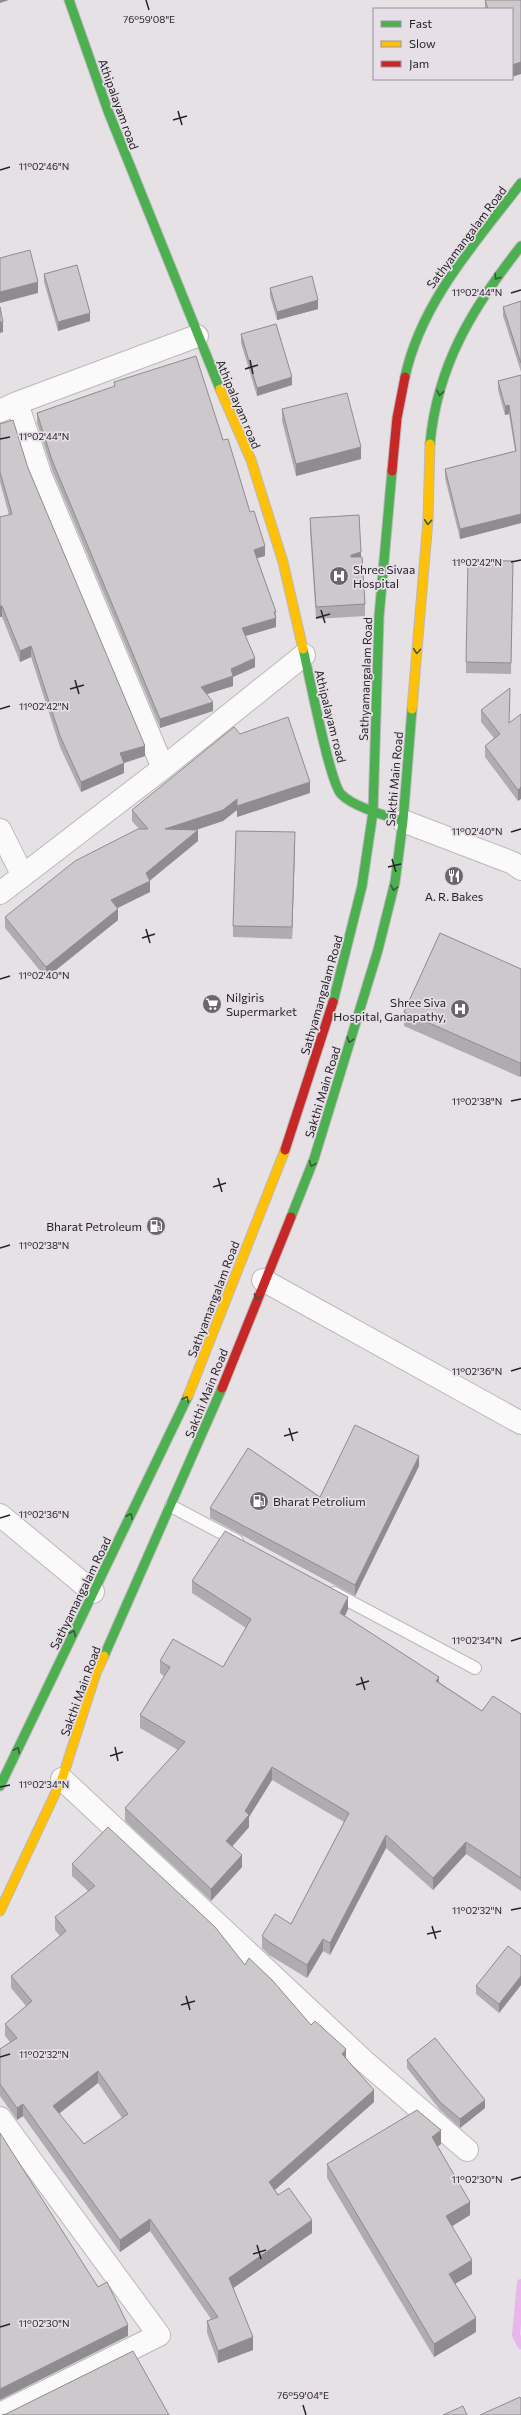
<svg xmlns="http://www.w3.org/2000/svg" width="521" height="2415" font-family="Commissioner,sans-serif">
<rect width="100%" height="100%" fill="#e5e1e5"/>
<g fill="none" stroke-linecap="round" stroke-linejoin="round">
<path stroke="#e8b6eb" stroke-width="8" d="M521,2283L516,2335L521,2345"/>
<g stroke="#bbb8bb" stroke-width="14">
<path id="lane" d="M171,1506L237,1541
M334,1593L475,1668"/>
</g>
<g stroke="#bbb8bb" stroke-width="24">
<path id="street" d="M0,411L17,403
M163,768L40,474L17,403L197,336
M403,821L513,863L521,869
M0,830L22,874
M0,893L163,768L304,655
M263,1280L521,1423
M0,1515L93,1592
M62,1779L364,2061L467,2150
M0,2118L159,2335L0,2414"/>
</g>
<g stroke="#bbb8bb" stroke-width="11">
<path id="fast" d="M69,0L108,111L220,389
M405,377C421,302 476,242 521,183
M430,444C437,365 473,307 521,246
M303,649C309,673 329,781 341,794C353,807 387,816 403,821
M333,1002L362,886L373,812L379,617L392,471
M291,1217L314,1159L378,950L395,882L403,821L412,709
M104,1656L222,1388
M0,1786L188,1396"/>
</g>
<g stroke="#bbb8bb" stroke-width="11">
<path id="slow" d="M220,389L251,460L283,562L303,649
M412,709L428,520L430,444
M188,1396L285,1150
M0,1911L62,1779L96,1673L104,1656"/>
</g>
<g stroke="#bbb8bb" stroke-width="11">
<path id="jam" d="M392,471L397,418L405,377
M285,1150L333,1002
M222,1388L291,1217"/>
</g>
<use href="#lane" stroke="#fbfafb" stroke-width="12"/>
<use href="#street" stroke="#fbfafb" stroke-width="22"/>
<use href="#fast" stroke="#4caf50" stroke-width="9"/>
<use href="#slow" stroke="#ffc107" stroke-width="9"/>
<use href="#jam" stroke="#c62828" stroke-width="9"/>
</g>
<path fill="#afacaf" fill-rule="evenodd" d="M485,0L512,9H485Z
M44,274L90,321L58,331L44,282Z
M270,288L318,309L277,320L270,296Z
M521,301V372L503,316V307Z
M241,334L292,385L257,396L241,343Z
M521,375V523L460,539L445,478V469L515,451L509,414L505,415L498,390V381Z
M114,382L223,440L250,512L265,556L257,558L276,612V627L245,636L255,667L233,677V686L207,694L213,711L160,728L52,470L37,423V413L114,387Z
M282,409L361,459L296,476L282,421Z
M0,424L28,468L145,756L124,763V773L81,792L60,747L31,657L20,662L2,617H0V517L9,515L0,482Z
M310,518L361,557L365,604V616L316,619L310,530Z
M513,572L511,674L466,673V662Z
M481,710L510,723L521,714L518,801L485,757V746L494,738L481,722Z
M240,734L310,793L237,817V810L223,821L196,830L198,841L150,880V892L118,908V920L46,978L5,928V917L139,829L132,821V810Z
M295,844L292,939L233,937V926Z
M521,969L520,1077L404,1026V1012Z
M419,1466L355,1596L210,1518V1508L320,1497Z
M192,1581L348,1609L345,1616L439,1682L482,1711L521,1714V1891L466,1854L433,1890L386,1848L330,1955L323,1951L307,1978L269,1955L262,1948V1936L291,1924L344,1822L272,1780L249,1817V1827L233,1846L242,1867L211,1901L125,1821V1808L178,1750L140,1728V1715L164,1676L160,1673V1661L223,1667L246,1628L192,1593Z
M72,1864L245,1965L346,2058L374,2102L275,2190L312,2233L233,2288L253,2350L218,2363L207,2333V2321L211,2319L150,2231L120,2252L23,2116L17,2120L0,2096V2049L10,2042L5,2036V2024L26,2006L11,1988V1976L60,1936L55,1930V1917L88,1891L72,1876ZM98,2083L122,2118L84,2144L59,2114Z
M521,1956V1985L499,2013L476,1994V1986Z
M407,2060L485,2108L460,2128L440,2110L407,2068Z
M441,2144L437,2147L470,2215L452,2226L472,2274L455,2284L476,2332L434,2357L327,2178V2164Z"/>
<path fill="#8f8c8f" d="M0,0H9L0,3Z
M521,62V74L512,77V65Z
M38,282V293L0,303V292Z
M318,300V309L277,320V312Z
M90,313V321L58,331V322Z
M0,322H3V332L0,333Z
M292,377V385L257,396V388Z
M509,405V414L505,415V406Z
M361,447V459L296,476V464Z
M521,514V523L460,539V529Z
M265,546V556L254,559V550Z
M361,552V564L351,566V555Z
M0,606H2V617H0Z
M276,618V627L242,637V628Z
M31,646V657L20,662V651Z
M255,658V667L233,677V686L201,696V687L231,669Z
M213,702V711L160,728V719Z
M145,746V756L124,763V773L81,792V782L120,753Z
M310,782V793L237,817V810L223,821L165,840V829L237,799Z
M521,787V799L518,801V790Z
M198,830V841L147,883L150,881V892L111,911V900Z
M295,832V844L292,939V927Z
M118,909V920L46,978V967Z
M521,1062V1076L520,1077V1063Z
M419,1456V1466L355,1596V1585Z
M348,1597V1609L340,1626V1613Z
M439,1677V1689L436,1681Z
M272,1767V1780L249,1817V1827L226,1853V1841L245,1811Z
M386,1835V1848L330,1955V1943Z
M466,1842V1854L433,1890V1878Z
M242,1855V1867L211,1901V1889Z
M323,1939V1951L307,1978V1965Z
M521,1976V1985L499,2013V2004Z
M346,2049V2062L342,2054Z
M98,2071V2083L53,2118V2106Z
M374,2090V2102L269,2195V2182Z
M485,2100V2108L460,2128V2119Z
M23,2104V2116L17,2120V2108Z
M441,2130V2144L432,2151V2137Z
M470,2202V2215L446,2230V2216Z
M150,2219V2231L120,2252V2240Z
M312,2220V2233L229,2291V2278Z
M472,2260V2274L449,2287V2274Z
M476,2318V2332L434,2357V2344Z
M128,2325V2336L0,2400V2389Z
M253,2337V2350L218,2363V2351Z"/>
<path fill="#ccc8cc" stroke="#8f8c8f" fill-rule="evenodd" d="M485,0H521V62L512,65V9H488Z
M30,250L38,282L0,292V258Z
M77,265L90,313L58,322L44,274Z
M312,276L318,300L277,312L270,288Z
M521,301V363L503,307Z
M0,307L3,322H0Z
M276,324L292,377L257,388L241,334Z
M196,356L223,440L228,439L250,512L254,511L265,546L254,550L276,612H274L276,618L242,628L255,658L231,669L233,676L201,687L213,702L160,719L52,460L37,413L115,386L114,382Z
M521,375V514L460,529L445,469L516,451L509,405L505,406L498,381Z
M347,393L361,447L296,464L282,409Z
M13,420L28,468L145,746L120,753L124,763L81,782L60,736L31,646L20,651L2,606H0V517L12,514L0,472V424Z
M359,515L361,552L351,555V557H362L365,604L316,607L310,518Z
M468,560L513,561L511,663L466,662Z
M510,688L509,723L521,714V787L518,790L485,746L500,734L481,710Z
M288,717L310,782L237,806V799L223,810L165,829L198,830L146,873L150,881L111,900L118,909L46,967L5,917L75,861L138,829H148L132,810L234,727L240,734Z
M236,831L295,832L292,927L233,926Z
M440,933L521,969V1062L520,1063L404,1012Z
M355,1425L419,1456L355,1585L210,1508L248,1448L320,1497Z
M225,1531L348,1597L340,1613L439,1677L436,1681L482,1711L493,1696L521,1714V1878L466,1842L433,1878L386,1835L330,1943L323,1939L307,1965L269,1942L262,1936L275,1914L291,1924L349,1813L272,1767L245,1811L249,1815L226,1841L242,1855L211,1889L125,1808L185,1742L140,1715L170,1667L160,1661L173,1639L223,1667L251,1619L192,1581Z
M108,1827L215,1927L245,1965L249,1958L273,1981L311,2025L315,2021L346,2049L342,2054L374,2090L269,2182L278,2195L289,2188L312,2220L229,2278L253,2337L218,2351L207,2321L218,2317L150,2219L120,2240L23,2104L17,2108L0,2084V2049L17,2038L5,2024L32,2001L11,1976L66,1931L55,1917L95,1886L72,1864ZM98,2071L128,2114L84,2144L53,2106Z
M508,1946L521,1956V1976L499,2004L476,1986Z
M435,2038L485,2100L460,2119L440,2102L407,2060Z
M417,2110L441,2130L432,2137L470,2202L446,2216L472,2260L449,2274L476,2318L434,2344L327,2164Z
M0,2133L98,2287L107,2282L128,2325L0,2389Z
M133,2351L169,2415H2L6,2414Z
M520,2397L521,2399V2415H480Z
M463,2406L467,2415H443Z"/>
<defs><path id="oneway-chevron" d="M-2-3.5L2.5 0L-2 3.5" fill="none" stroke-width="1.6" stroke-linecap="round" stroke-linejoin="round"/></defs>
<g stroke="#365c37">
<use href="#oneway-chevron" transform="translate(497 277) rotate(123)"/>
<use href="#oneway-chevron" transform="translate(440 393) rotate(101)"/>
<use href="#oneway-chevron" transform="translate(428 522) rotate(94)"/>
<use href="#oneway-chevron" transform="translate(417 651) rotate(95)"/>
<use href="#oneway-chevron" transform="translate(394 888) rotate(104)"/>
<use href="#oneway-chevron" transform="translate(350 1040) rotate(107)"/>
<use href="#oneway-chevron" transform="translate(312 1164) rotate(112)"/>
<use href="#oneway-chevron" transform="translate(257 1297) rotate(111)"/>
<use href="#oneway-chevron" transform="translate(186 1399) rotate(-65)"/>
<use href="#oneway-chevron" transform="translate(130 1516) rotate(-64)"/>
<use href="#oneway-chevron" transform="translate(73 1633) rotate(-64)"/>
<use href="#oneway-chevron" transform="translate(17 1750) rotate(-64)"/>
</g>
<path fill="none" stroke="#272427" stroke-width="1.5" d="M146,0L149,10M178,111L182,125M173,120L187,116M0,170L10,167M511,293L521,290M250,360L253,374M245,369L258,365M0,439L10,437M511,562L521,560M321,610L325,623M316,618L330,614M75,680L79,694M70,689L84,685M0,709L10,706M511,832L521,829M392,859L396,872M388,867L401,864M146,929L150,943M142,938L155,934M0,979L10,976M511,1101L521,1099M218,1178L222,1192M213,1187L226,1183M0,1248L10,1245M511,1371L521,1368M289,1428L293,1441M284,1436L298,1432M0,1518L10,1515M511,1641L521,1638M361,1677L365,1690M356,1685L369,1681M115,1747L118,1761M110,1756L123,1752M0,1787L10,1785M511,1910L521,1908M432,1926L436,1939M427,1934L441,1931M186,1996L190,2010M181,2005L195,2001M0,2057L10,2054M511,2180L521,2177M257,2245L261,2259M253,2254L266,2250M0,2327L10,2324M303,2405L306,2415"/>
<defs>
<g id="hospital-disc" transform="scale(1)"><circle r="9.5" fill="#6a666a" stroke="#e7dfe7"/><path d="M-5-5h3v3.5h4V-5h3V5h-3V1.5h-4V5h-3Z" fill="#fff"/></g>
<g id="restaurant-disc" transform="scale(1)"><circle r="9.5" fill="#6a666a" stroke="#e7dfe7"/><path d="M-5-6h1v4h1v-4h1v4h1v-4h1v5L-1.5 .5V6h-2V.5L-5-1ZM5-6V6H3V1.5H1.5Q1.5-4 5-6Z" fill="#fff"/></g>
<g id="supermarket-disc" transform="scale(1)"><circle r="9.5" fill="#6a666a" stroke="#e7dfe7"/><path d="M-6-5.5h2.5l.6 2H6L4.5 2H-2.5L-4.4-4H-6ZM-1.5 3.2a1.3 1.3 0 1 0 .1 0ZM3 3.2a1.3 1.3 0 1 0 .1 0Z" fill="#fff"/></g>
<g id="fuel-disc" transform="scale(1)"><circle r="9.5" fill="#6a666a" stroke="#e7dfe7"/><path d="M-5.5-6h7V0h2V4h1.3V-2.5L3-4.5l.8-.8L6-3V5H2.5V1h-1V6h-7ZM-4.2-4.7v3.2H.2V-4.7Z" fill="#fff"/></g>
</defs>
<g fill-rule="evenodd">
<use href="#hospital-disc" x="339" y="576"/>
<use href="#restaurant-disc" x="454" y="876"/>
<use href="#supermarket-disc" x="212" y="1004"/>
<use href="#hospital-disc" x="460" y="1009"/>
<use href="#fuel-disc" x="156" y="1226"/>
<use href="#fuel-disc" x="259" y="1501"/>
</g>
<g text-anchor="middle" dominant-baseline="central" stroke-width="3.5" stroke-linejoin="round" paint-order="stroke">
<g font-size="12" fill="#272427" stroke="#e7dfe7">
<text transform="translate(119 104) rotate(70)">Athipalayam road</text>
<text transform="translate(466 237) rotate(-53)">Sathyamangalam Road</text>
<text transform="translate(239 404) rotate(67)">Athipalayam road</text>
<text transform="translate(365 679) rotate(-88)">Sathyamangalam Road</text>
<text transform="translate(331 716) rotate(76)">Athipalayam road</text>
<text transform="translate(394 779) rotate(-85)">Sakthi Main Road</text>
<text transform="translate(321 995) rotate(-74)">Sathyamangalam Road</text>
<text transform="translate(322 1092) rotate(-73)">Sakthi Main Road</text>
<text transform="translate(213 1299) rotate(-69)">Sathyamangalam Road</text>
<text transform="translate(206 1393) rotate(-68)">Sakthi Main Road</text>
<text transform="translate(80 1593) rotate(-64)">Sathyamangalam Road</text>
<text transform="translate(80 1691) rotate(-70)">Sakthi Main Road</text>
</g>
<g font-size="12" fill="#272427" stroke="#e7dfe7" text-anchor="start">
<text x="353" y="569">Shree Sivaa<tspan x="353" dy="14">Hospital</tspan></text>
<text x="454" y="896" text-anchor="middle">A. R. Bakes</text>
<text x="226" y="997">Nilgiris<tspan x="226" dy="14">Supermarket</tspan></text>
<text x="446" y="1002" text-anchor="end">Shree Siva<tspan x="446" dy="14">Hospital, Ganapathy,</tspan></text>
<text x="142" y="1226" text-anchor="end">Bharat Petroleum</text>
<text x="273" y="1501">Bharat Petrolium</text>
</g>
</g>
<g font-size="10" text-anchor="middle" fill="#272427" stroke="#e7dfe7" stroke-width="3.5" stroke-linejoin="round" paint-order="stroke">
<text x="149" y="23">76°59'08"E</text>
<text x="44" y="170">11°02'46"N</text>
<text x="477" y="296">11°02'44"N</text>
<text x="44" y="440">11°02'44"N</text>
<text x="477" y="566">11°02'42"N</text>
<text x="44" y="710">11°02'42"N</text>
<text x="477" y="835">11°02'40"N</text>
<text x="44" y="979">11°02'40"N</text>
<text x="477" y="1105">11°02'38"N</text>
<text x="44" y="1249">11°02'38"N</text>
<text x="477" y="1375">11°02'36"N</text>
<text x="44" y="1518">11°02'36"N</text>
<text x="477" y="1644">11°02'34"N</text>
<text x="44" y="1788">11°02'34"N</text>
<text x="477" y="1914">11°02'32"N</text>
<text x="44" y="2058">11°02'32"N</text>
<text x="477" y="2183">11°02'30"N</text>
<text x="44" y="2327">11°02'30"N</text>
<text x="303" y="2399">76°59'04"E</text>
</g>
<rect x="373" y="8" width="140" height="72" fill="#e7dfe7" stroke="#9a949a"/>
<rect x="381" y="21" width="20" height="6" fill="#4caf50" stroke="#9a949a"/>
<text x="409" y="28" font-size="12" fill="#272427">Fast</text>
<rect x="381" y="41" width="20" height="6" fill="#ffc107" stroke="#9a949a"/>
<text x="409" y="48" font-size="12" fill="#272427">Slow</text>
<rect x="381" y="61" width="20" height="6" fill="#c62828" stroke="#9a949a"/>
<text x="409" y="68" font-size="12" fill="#272427">Jam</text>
</svg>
